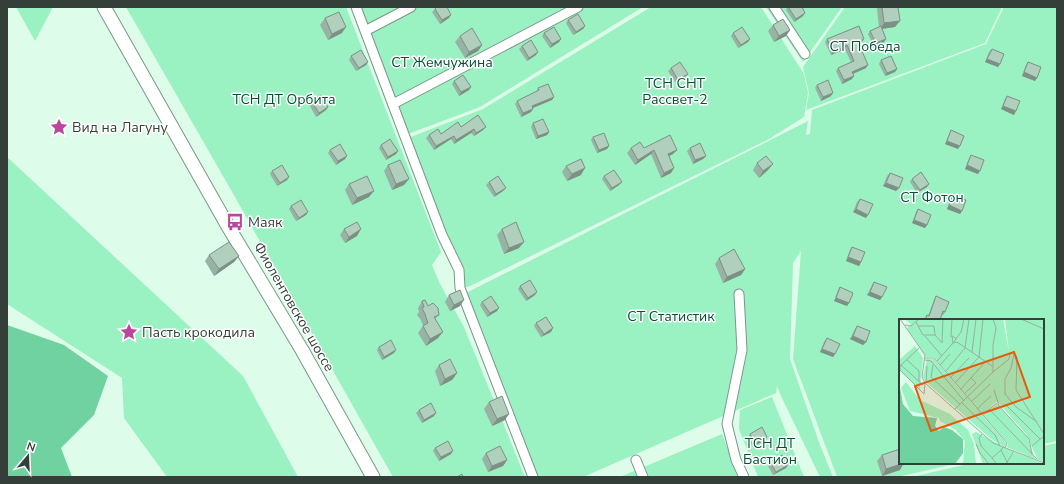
<svg xmlns="http://www.w3.org/2000/svg" width="1064" height="484" font-family="'Nunito Sans',sans-serif">
<rect width="100%" height="100%" fill="#ddfce9"/>
<path fill="#9af1c2" d="M16,7H53L35,41Z
M126,7H346L441,252L432,265L439,282L464,327L525,477H393L227,183Z
M360,7H643L480,107L408,134Z
M651,7H761L804,74L808,93L804,117L769,139L468,287H461L408,138L483,109Z
M766,7H842L803,62Z
M845,7H1002L985,43L806,110L809,93L803,67Z
M1004,7H1057V441L1043,444V320H900V463H959L897,477H837L793,359L801,251L793,263L790,359L820,445L833,477H820L781,396L777,386L776,393L583,477H538L466,293L808,121L806,135L810,134L812,110L986,44Z
M7,157L243,376L298,477H167L124,418L122,378L7,304Z
M772,397L804,477H758L739,429L740,410Z
M722,434L738,477H620Z
M1057,443V477H912L972,463H1043V446Z"/>
<path fill="#70d2a0" d="M7,325L64,345L108,376L94,415L61,448L72,477H7Z"/>
<g fill="none" stroke-linecap="round" stroke-linejoin="round">
<g stroke="#7b9786" stroke-width="11">
<path id="street" d="M356,7L442,235L459,270L460,288L533,477
M774,7L805,54
M365,31L411,7
M393,104L578,7
M739,294L742,350L727,424L736,460L744,477
M636,460L643,477"/>
</g>
<g stroke="#7b9786" stroke-width="15">
<path id="secondary" d="M104,7L229,228L302,350L373,477"/>
</g>
<use href="#street" stroke="#fff" stroke-width="9"/>
<use href="#secondary" stroke="#fff" stroke-width="13"/>
</g>
<path fill="#98b2a3" d="M786,7H802L803,16L794,22L786,10L787,9Z
M878,7H898L895,27L882,29L886,39L884,42L874,47L868,34L870,31L879,27L877,9Z
M435,9L451,15L449,18L440,24L432,12Z
M325,18L342,33L328,40L320,25Z
M568,20L585,26L583,29L573,35L566,23Z
M773,25L790,30L786,36L774,42L768,31Z
M544,33L561,39L559,42L550,48L542,36Z
M733,33L750,39L748,42L738,48L731,36Z
M460,36L482,45L478,51L465,58L455,42Z
M827,39L862,42L859,44L866,68L853,74L852,79L842,84L836,71L838,68L851,62L845,49L831,55L825,42Z
M522,46L538,52L536,55L527,61L519,49Z
M992,49L1000,64L998,67L985,62L989,52Z
M351,56L368,62L366,65L356,71L349,60Z
M881,60L897,69L895,72L885,76L879,64Z
M1028,62L1037,78L1035,81L1022,76L1026,65Z
M671,68L685,77L676,83L668,71Z
M454,81L471,87L469,90L459,96L452,84Z
M817,85L831,96L821,101L815,88Z
M538,88L554,97L552,100L533,108L531,112L521,117L515,104L517,101L536,92Z
M1007,96L1014,115L1001,109L1005,99Z
M311,101L328,107L326,110L316,117L309,104Z
M533,123L549,132L547,135L536,139L531,127Z
M461,127L483,130L474,136L471,133L454,144L451,139L434,150L426,138L429,135L441,134Z
M951,130L958,149L945,144L949,134Z
M593,137L609,146L607,149L597,153L591,140Z
M381,145L398,151L396,154L386,160L379,148Z
M631,148H644L677,150L673,154L669,156L674,168L671,173L661,178L651,154L635,165L627,153Z
M690,148L706,156L703,159L693,164L687,151Z
M330,150L345,159L336,165L328,153Z
M971,155L978,174L965,169L969,158Z
M757,163L768,170L759,178L753,170Z
M388,165L404,185L392,190L384,171Z
M566,166L581,175L567,181L562,172Z
M272,171L289,177L287,180L277,186L270,174Z
M890,173L896,191L883,186L887,176Z
M604,176L619,185L610,191L602,179Z
M912,179L927,187L917,193L910,182Z
M489,182L503,191L494,197L486,185Z
M349,184L369,197L352,205L345,190Z
M953,195L962,211L960,214L947,209L951,198Z
M860,199L866,218L853,212L857,202Z
M291,206L308,212L306,215L296,221L289,209Z
M918,209L925,228L912,223L916,212Z
M344,229L357,236L345,243L340,235Z
M502,229L519,248L504,254L497,235Z
M852,247L861,262L859,266L846,261L850,250Z
M209,255L239,256L234,262L214,276L205,261Z
M719,258L745,269L741,275L723,283L715,264Z
M874,282L882,297L880,300L867,295L872,285Z
M520,286L535,295L526,301L518,289Z
M840,287L849,303L847,306L834,301L838,290Z
M449,295L460,306L450,311L445,302Z
M936,296L945,312L943,315H942L940,320H924L927,315L928,316L934,300Z
M422,301L439,315L435,319L438,338L426,346L418,333L423,326L421,320L417,315L419,312L418,308Z
M482,302L497,311L487,317L480,305Z
M536,323L553,328L551,332L541,337L534,326Z
M857,326L866,342L863,345L850,339L855,329Z
M827,338L835,354L833,357L820,352L824,342Z
M379,347L394,353L382,360L377,350Z
M439,365L457,373L452,380L440,386L435,371Z
M489,402L505,420L492,426L484,409Z
M419,410L434,416L422,423L416,413Z
M750,434L767,437L765,440L753,447L748,437Z
M435,448L451,454L439,461L433,451Z
M486,453L507,460L503,466L488,472L482,459Z
M882,455L900,470L882,476L877,461Z
M770,462L788,465L786,468L773,475L768,466Z"/>
<path fill="#7c9184" d="M805,13L803,16L794,22L796,19Z
M451,15L449,18L440,24L442,20Z
M900,21L895,27L880,29L884,23Z
M585,26L583,29L573,35L576,32Z
M346,27L342,33L328,40L332,34Z
M790,30L786,36L774,42L779,36Z
M561,39L559,42L550,48L552,44Z
M750,39L748,42L738,48L741,45Z
M864,39L862,42L856,45L858,42Z
M886,39L884,42L874,47L876,43Z
M482,45L478,51L465,58L469,52Z
M847,45L845,49L831,55L833,52Z
M538,52L536,55L527,61L529,58Z
M987,59L1000,64L998,67L985,62Z
M368,62L366,65L356,71L359,68Z
M868,65L866,68L850,75L852,72Z
M897,69L895,72L885,76L887,73Z
M1024,72L1037,78L1035,81L1022,76Z
M688,74L685,77L676,83L678,80Z
M854,76L852,79L842,84L844,80Z
M471,87L469,90L459,96L461,92Z
M833,93L831,96L821,101L823,97Z
M554,97L552,100L530,109L532,106Z
M1003,106L1016,111L1014,115L1001,109Z
M328,107L326,110L316,117L319,113Z
M533,109L531,112L521,117L523,113Z
M486,127L483,130L474,136L476,133Z
M474,129L471,133L454,144L456,140Z
M549,132L547,135L536,139L538,136Z
M454,136L451,139L434,150L436,146Z
M947,141L960,146L958,149L945,144Z
M609,146L607,149L597,153L599,150Z
M654,150L651,154L635,165L638,160Z
M677,150L673,154L665,158L668,154Z
M398,151L396,154L386,160L388,157Z
M347,156L345,159L336,165L338,161Z
M706,156L703,159L693,164L695,160Z
M773,164L768,170L759,178L763,171Z
M967,165L980,171L978,174L965,169Z
M585,168L581,175L567,181L572,174Z
M674,168L671,173L661,178L664,173Z
M289,177L287,180L277,186L280,183Z
M409,179L404,185L392,190L396,184Z
M622,182L619,185L610,191L612,188Z
M886,183L899,188L896,191L883,186Z
M929,184L927,187L917,193L920,190Z
M506,188L503,191L494,197L496,194Z
M374,191L369,197L352,205L357,198Z
M949,205L962,211L960,214L947,209Z
M856,209L868,215L866,218L853,212Z
M308,212L306,215L296,221L299,218Z
M914,220L927,225L925,228L912,223Z
M361,229L357,236L345,243L349,237Z
M524,242L519,248L504,254L509,248Z
M239,256L234,262L214,276L219,269Z
M848,257L861,262L859,266L846,261Z
M745,269L741,275L723,283L727,277Z
M537,292L535,295L526,301L528,298Z
M870,292L882,297L880,300L867,295Z
M836,298L849,303L847,306L834,301Z
M464,300L460,306L450,311L454,305Z
M499,308L497,311L487,317L490,313Z
M553,328L551,332L541,337L544,334Z
M443,332L438,338L426,346L430,339Z
M853,336L866,342L863,345L850,339Z
M822,349L835,354L833,357L820,352Z
M396,350L394,353L382,360L384,357Z
M457,373L452,380L440,386L445,379Z
M436,413L434,416L422,423L424,420Z
M509,414L505,420L492,426L497,419Z
M767,437L765,440L753,447L755,444Z
M453,451L451,454L439,461L441,457Z
M507,460L503,466L488,472L492,466Z
M904,463L900,470L882,476L886,469Z
M788,465L786,468L773,475L776,472Z"/>
<path fill="#b1cfbd" stroke="#7c9184" d="M437,7H447L451,15L442,20L435,9Z
M788,7H802L805,13L796,19Z
M882,7H898L900,21L884,23Z
M339,12L346,27L332,34L325,18Z
M578,14L585,26L576,32L568,20Z
M783,19L790,30L779,36L773,25Z
M859,26L864,39L858,42L868,65L852,72L854,76L844,80L838,68L854,61L847,45L833,52L827,39Z
M881,26L886,39L876,43L870,31Z
M554,27L561,39L552,44L544,33Z
M742,27L750,39L741,45L733,33Z
M472,28L482,45L469,52L460,36Z
M531,40L538,52L529,58L522,46Z
M992,49L1004,54L1000,64L987,59Z
M361,50L368,62L359,68L351,56Z
M891,56L897,69L887,73L881,60Z
M680,62L688,74L678,80L671,68Z
M1028,62L1041,67L1037,78L1024,72Z
M463,75L471,87L461,92L454,81Z
M828,80L833,93L823,97L817,85Z
M548,84L554,97L532,106L533,109L523,113L517,101L539,90L538,88Z
M321,95L328,107L319,113L311,101Z
M1007,96L1020,101L1016,111L1003,106Z
M478,115L486,127L476,133L474,129L456,140L454,136L436,146L429,135L438,129L441,134L458,122L461,127Z
M543,119L549,132L538,136L533,123Z
M951,130L964,136L960,146L947,141Z
M604,133L609,146L599,150L593,137Z
M670,135L677,150L668,154L674,168L664,173L654,150L638,160L631,148L640,142L644,148Z
M390,139L398,151L388,157L381,145Z
M700,143L706,156L695,160L690,148Z
M340,144L347,156L338,161L330,150Z
M971,155L984,160L980,171L967,165Z
M766,156L773,164L763,171L757,163Z
M581,159L585,168L572,174L566,166Z
M400,160L409,179L396,184L388,165Z
M282,165L289,177L280,183L272,171Z
M614,170L622,182L612,188L604,176Z
M921,172L929,184L920,190L912,179Z
M890,173L903,178L899,188L886,183Z
M367,176L374,191L357,198L349,184Z
M498,176L506,188L496,194L489,182Z
M953,195L966,200L962,211L949,205Z
M860,199L873,204L868,215L856,209Z
M301,200L308,212L299,218L291,206Z
M918,209L931,215L927,225L914,220Z
M357,222L361,229L349,237L344,229Z
M516,222L524,242L509,248L502,229Z
M229,242L239,256L219,269L209,255Z
M852,247L865,252L861,262L848,257Z
M734,249L745,269L727,277L719,258Z
M530,280L537,292L528,298L520,286Z
M874,282L887,287L882,297L870,292Z
M840,287L853,293L849,303L836,298Z
M460,290L464,300L454,305L449,295Z
M491,296L499,308L490,313L482,302Z
M936,296L949,302L945,312L943,311L940,320H925L927,315L929,316Z
M425,300L428,306L433,303L438,308L439,315L434,317L443,332L430,339L423,326L428,323L425,314L422,308L424,307L422,301Z
M546,317L553,328L544,334L536,323Z
M857,326L870,331L866,342L853,336Z
M827,338L840,344L835,354L822,349Z
M391,340L396,350L384,357L379,347Z
M450,359L457,373L445,379L439,365Z
M502,396L509,414L497,419L489,402Z
M431,403L436,413L424,420L419,410Z
M762,427L767,437L755,444L750,434Z
M448,441L453,451L441,457L435,448Z
M500,446L507,460L492,466L486,453Z
M900,449V463H904L886,469L882,455Z
M782,455L788,465L776,472L770,462Z
M462,474L463,477H457Z"/>
<defs>
<g id="sight-bare" transform="scale(1.38)"><path d="M0-6L1.8-2.2L6-1.7L2.9 1.2L3.7 5.4L0 3.3L-3.7 5.4L-2.9 1.2L-6-1.7L-1.8-2.2Z" fill="#bc469d" stroke="#fff" stroke-width="2.5" paint-order="stroke"/></g>
<g id="bus-bare" transform="scale(1.38)"><path d="M-5-6H5V4H4V6H2V4H-2V6H-4V4H-5ZM-3.5-4V0h7V-4ZM-3.5 1.2v1.5H-2V1.2ZM2 1.2v1.5H3.5V1.2Z" fill="#bc469d" stroke="#fff" stroke-width="2.5" paint-order="stroke"/></g>
</defs>
<g fill-rule="evenodd">
<use href="#sight-bare" x="59" y="127"/>
<use href="#bus-bare" x="235" y="222"/>
<use href="#sight-bare" x="129" y="332"/>
</g>
<g text-anchor="middle" dominant-baseline="central" stroke-width="3" stroke-linejoin="round" paint-order="stroke">
<g font-size="14" fill="#005333" stroke="#fff">
<text x="865" y="46">СТ Победа</text>
<text x="442" y="62">СТ Жемчужина</text>
<text x="675" y="83">ТСН СНТ<tspan x="675" dy="16">Рассвет-2</tspan></text>
<text x="284" y="99">ТСН ДТ Орбита</text>
<text x="932" y="197">СТ Фотон</text>
<text x="671" y="316">СТ Статистик</text>
<text x="770" y="443">ТСН ДТ<tspan x="770" dy="16">Бастион</tspan></text>
</g>
<g font-size="14" fill="#333f38" stroke="#fff" text-anchor="start">
<text x="72" y="127">Вид на Лагуну</text>
<text x="248" y="222">Маяк</text>
<text x="142" y="332">Пасть крокодила</text>
</g>
<g font-size="14" fill="#333f38" stroke="#fff">
<text transform="translate(294 307) rotate(60)">Фиолентовское шоссе</text>
</g>
</g>
<g transform="translate(899 319)">
<rect width="145" height="145" fill="#ddfce9"/>
<path d="M5,0H104L110,33L106,0H145V143L139,141L127,115L98,82L83,96L35,38H27L8,9L12,5ZM16,27L24,39L21,70L0,51V41ZM28,40H35L107,124L106,128L91,119L26,62L24,58ZM7,63L21,81L51,95L69,111L75,125L77,145H64L66,122L57,111L41,102L40,99L11,92L2,69ZM98,85L128,118L136,140L108,128L109,124L84,96ZM77,113L115,133L112,140L106,145H84L73,115ZM116,133L145,145H107Z" fill="#9af1c2"/>
<path d="M0,64L4,85L14,97L38,99L36,107L40,112L45,108L53,111L64,120V134L56,145H0Z" fill="#70d2a0"/>
<path fill="none" stroke="#99b0a2" stroke-width="1" d="M1,0L26,36L23,58L26,64L94,124L145,144M122,0L145,10M17,3L24,16H36L43,24L44,0M6,6L12,7L20,0M19,7H35L36,16M26,17L43,37M52,18L53,0M54,24L62,13L65,0M54,24L53,17L58,20M21,28L1,47V51L25,75L26,64M73,33L77,0M115,34L118,38L117,71L145,115M115,35L112,49L106,60V75L117,88L138,103M26,39H35L108,124L106,129M8,41L20,52V62M26,41L32,42L65,82M38,42L54,24L58,23L93,47M2,46L24,66M34,46L32,58L61,85M41,46L51,35M46,53L66,29L70,0M94,53L110,40L111,34H115M51,59L70,39M27,64L28,47M56,64L80,38L84,0M61,71L87,42M95,71L100,87L130,120L133,135M65,75L77,64L72,59M72,83L91,65M63,84L96,116L101,127M106,85L141,120M56,90L94,53V26L97,9L94,0M78,90L92,77M90,90L138,140M83,96L98,84M83,115L80,119L82,127L93,139M77,125L81,134L90,145M133,127L145,117M104,128L102,131L109,145M98,145L93,139L102,131M107,145L115,132"/>
<path fill="#e8590c" fill-opacity="0.15" stroke="#e8590c" stroke-width="2" d="M115,33L131,78L32,112L16,67Z"/>
<rect width="145" height="145" fill="none" stroke="#333f38" stroke-width="2"/>
</g>
<rect width="1064" height="484" fill="none" stroke="#333f38" stroke-width="16"/>
<g transform="translate(28 456) rotate(19)" stroke="#ffffff" stroke-width="3" paint-order="stroke">
<path d="M0-3L7 15L0 10L-7 15Z" fill="#333f38"/>
<text y="-6" font-size="11" font-weight="bold" text-anchor="middle" fill="#333f38">N</text>
</g>
</svg>
